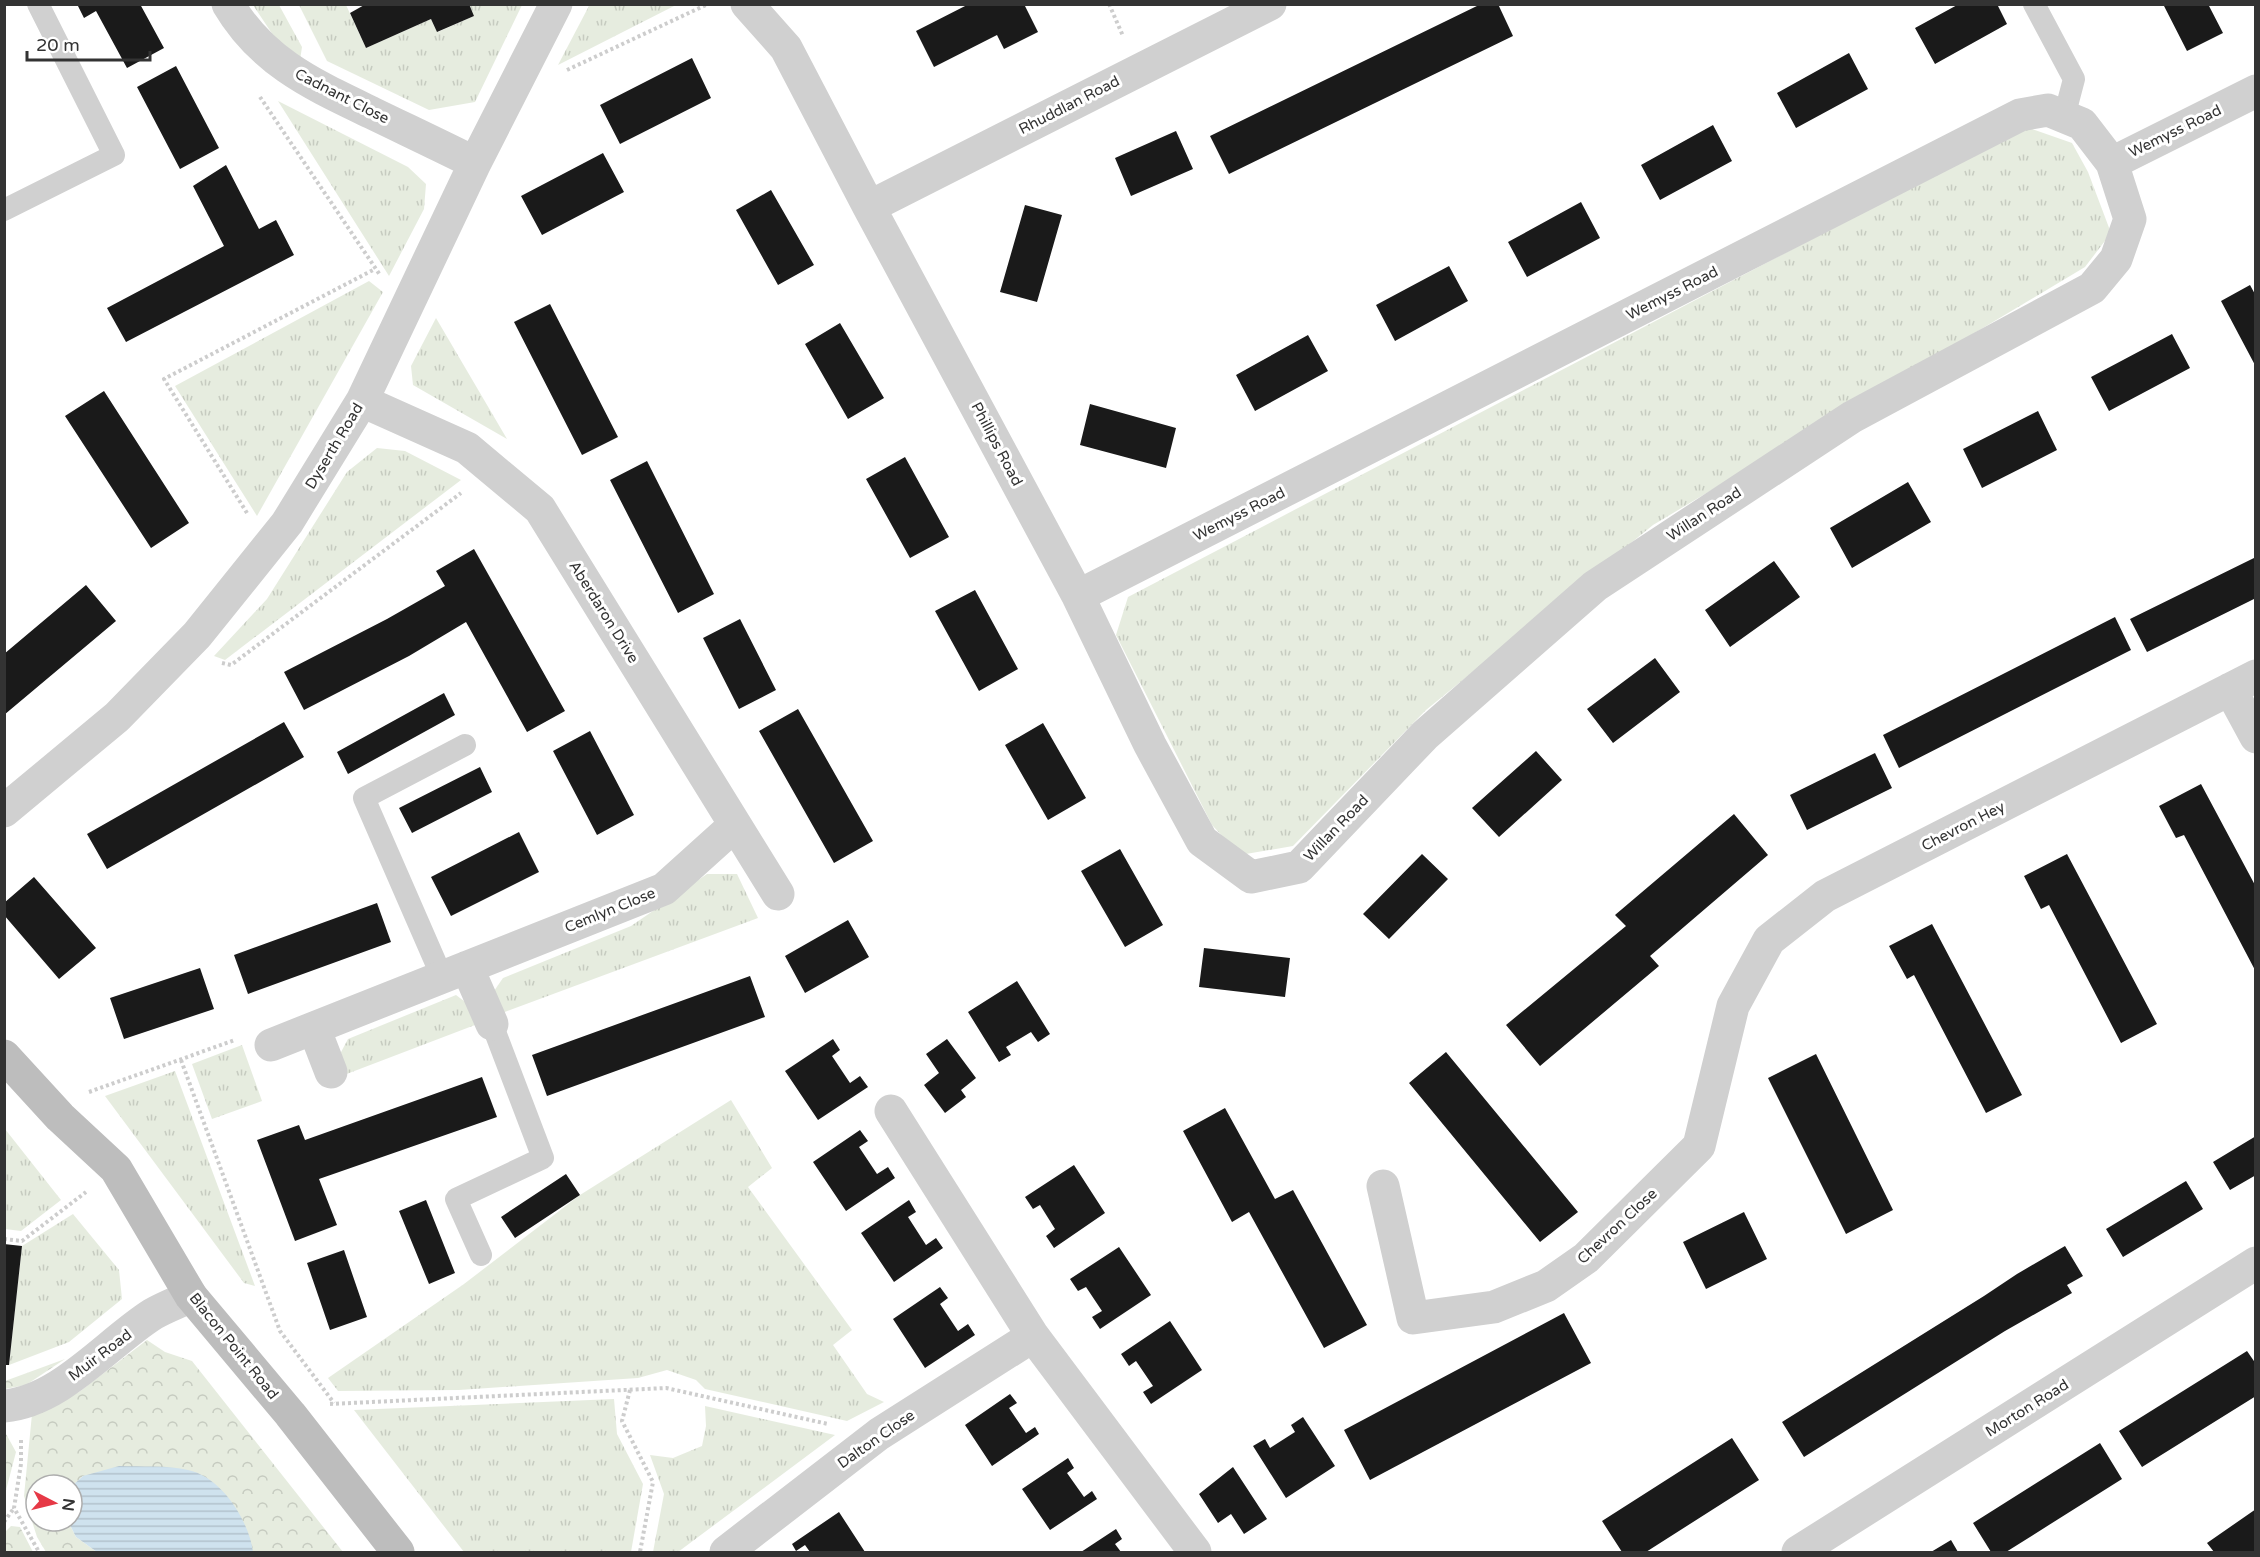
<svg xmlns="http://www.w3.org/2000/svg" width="2260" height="1557" font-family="'Varela Round',sans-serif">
<defs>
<pattern id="grass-tufts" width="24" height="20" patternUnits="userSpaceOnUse" patternTransform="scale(1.5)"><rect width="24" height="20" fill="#e6ecdf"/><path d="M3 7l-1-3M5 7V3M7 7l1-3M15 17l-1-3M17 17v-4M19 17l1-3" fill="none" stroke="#c6cbc0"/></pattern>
<pattern id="forest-crowns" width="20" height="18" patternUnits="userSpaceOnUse" patternTransform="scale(1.5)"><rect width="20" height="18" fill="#e6ecdf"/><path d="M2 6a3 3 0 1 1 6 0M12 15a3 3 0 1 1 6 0" fill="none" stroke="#c6cbc0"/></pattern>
<pattern id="water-rules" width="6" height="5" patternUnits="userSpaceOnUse" patternTransform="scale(1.5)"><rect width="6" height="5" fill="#cfe2ee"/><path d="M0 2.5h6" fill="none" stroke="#b2c2cd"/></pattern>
</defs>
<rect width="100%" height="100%" fill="#fff"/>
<path fill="url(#grass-tufts)" d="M590,4H676V5L558,65Z
M253,5H279L302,47L300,60L277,41Z
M299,5H346L366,48L431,19L438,32L474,16L469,5H522L475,102L429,110L327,61Z
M278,101L408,167L426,184L424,209L389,276Z
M2026,127L2072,143L2088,172L2111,233L2085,267L1653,525L1426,710L1293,846L1240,855L1212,825L1116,635L1128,597Z
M369,281L383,292L257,516L175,386Z
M436,318L507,439L413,385L411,366Z
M377,448L405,451L461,480L225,660L214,656L267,599L347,472Z
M707,874H737L758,918L502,1013L494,991L503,978L631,926Z
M456,995L468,1004L475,1025L344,1075L340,1054L348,1039Z
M242,1045L262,1101L212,1119L192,1064Z
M175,1071L255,1286L244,1283L105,1096Z
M731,1100L772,1168L748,1187L852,1330L833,1345L867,1394L884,1402L847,1421L705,1389L696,1380L667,1370L638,1378L459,1390L338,1391L328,1378L464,1284L580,1195Z
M5,1129L61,1200L21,1231L5,1229Z
M73,1214L119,1270L122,1299L69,1342L9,1365L22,1246Z
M614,1399L617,1434L643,1484L631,1552H464L354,1410Z
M705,1406L835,1435L678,1552H653L664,1494L650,1455L673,1458L702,1446L706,1426Z"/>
<path fill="url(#forest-crowns)" d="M147,1340L165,1352L192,1361L343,1552H253L83,1476L72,1486L36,1485V1521H68L76,1537L97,1552H46L37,1537L24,1496L32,1414L79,1392Z
M65,1359L26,1385L5,1389V1381Z
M5,1432L16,1452L5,1494Z
M11,1526L20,1527L33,1552H5V1532Z"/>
<path fill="url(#water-rules)" d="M119,1466C141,1467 168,1465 188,1470C222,1477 249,1521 253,1552H97L76,1537L68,1521H72V1486L83,1476Z"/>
<path fill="#1a1a1a" d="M77,4H140L164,48L127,68L96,11L84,18Z
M366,4H469L474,16L437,32L431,19L366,48L350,13Z
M969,4H1024L1038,32L1004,49L997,35L934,67L916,31Z
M1481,4H1498L1513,36L1229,174L1210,136Z
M1959,4H1997L2007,24L1935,64L1915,28Z
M2163,4H2208L2223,33L2187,51Z
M1849,53L1868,89L1796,128L1777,93Z
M692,58L711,98L620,144L600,105Z
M176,66L219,148L180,169L137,87Z
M1713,125L1732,161L1660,200L1641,165Z
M1176,131L1193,169L1131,196L1115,158Z
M603,153L624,192L542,235L521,196Z
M226,165L259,229L276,220L294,255L126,342L107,308L224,246L193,186Z
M771,190L814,265L778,285L736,210Z
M1581,202L1600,238L1527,277L1508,242Z
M1025,205L1062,215L1037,302L1000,292Z
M1449,266L1468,301L1395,341L1376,305Z
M2250,285L2256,296V367L2221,301Z
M550,304L618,437L582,455L514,322Z
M840,323L884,398L848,419L805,344Z
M2172,334L2190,368L2109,411L2091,377Z
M1308,335L1328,371L1255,411L1236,375Z
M104,391L189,523L151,548L65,416Z
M1090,404L1176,428L1166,468L1080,445Z
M2038,411L2057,450L1982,488L1963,449Z
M905,457L949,537L910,558L866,479Z
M647,461L714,594L678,613L610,480Z
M1908,482L1931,522L1852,568L1830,528Z
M474,549L565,711L527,732L466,622L409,656L304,710L284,672L387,619L445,586L436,571Z
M2256,557V598L2147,652L2130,619Z
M1774,561L1800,597L1730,647L1705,610Z
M86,585L116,621L4,715V654Z
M975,590L1018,669L979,691L935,611Z
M2115,617L2131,650L1899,768L1883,735Z
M740,619L776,690L739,709L703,638Z
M1655,658L1680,692L1613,743L1587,709Z
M444,693L455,715L348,774L337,752Z
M798,709L873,841L834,863L759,731Z
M284,722L304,757L107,869L87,834Z
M1043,723L1086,798L1048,820L1005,745Z
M590,731L634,815L597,835L553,751Z
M1536,751L1562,780L1499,837L1472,808Z
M1875,753L1892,788L1807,830L1790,795Z
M480,767L492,792L412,833L399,808Z
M2201,784L2256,887V972L2184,835L2176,838L2159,806Z
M1734,814L1768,855L1650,956L1659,966L1540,1066L1506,1025L1626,926L1615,915Z
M519,832L539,872L451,916L431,877Z
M1120,849L1163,925L1125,947L1081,871Z
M1422,854L1448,879L1389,939L1363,914Z
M2067,854L2157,1024L2121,1043L2049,905L2041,909L2024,876Z
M34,877L96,948L59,979L4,915V903Z
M377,903L391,942L248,994L234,955Z
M848,920L869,957L805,993L785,956Z
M1932,924L2022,1095L1986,1113L1914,975L1907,979L1889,946Z
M1204,948L1290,958L1285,997L1199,987Z
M200,968L214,1009L124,1039L110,998Z
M750,976L765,1017L547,1096L532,1055Z
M1017,981L1050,1034L1038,1042L1031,1032L1006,1047L1011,1055L999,1062L968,1012Z
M833,1039L840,1050L832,1056L850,1083L860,1076L868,1087L818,1120L785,1071Z
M947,1039L976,1078L961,1090L966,1097L945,1113L924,1085L939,1073L926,1054Z
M1446,1052L1578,1212L1540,1242L1409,1083Z
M1816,1054L1893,1210L1846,1234L1768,1078Z
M482,1077L497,1117L319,1179L337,1225L295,1241L257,1140L299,1125L305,1140Z
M1225,1108L1275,1199L1293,1190L1367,1325L1324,1348L1249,1212L1232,1222L1183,1131Z
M860,1130L868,1141L859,1147L877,1174L888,1167L895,1178L846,1211L813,1162Z
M2256,1136V1175L2230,1190L2213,1162Z
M1074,1165L1105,1213L1054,1248L1046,1236L1055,1229L1040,1205L1033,1209L1025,1197Z
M566,1174L580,1195L515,1238L501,1217Z
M2186,1181L2203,1209L2123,1257L2106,1229Z
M426,1200L455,1273L429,1284L399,1211Z
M909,1200L916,1212L908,1217L926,1245L936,1238L943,1248L894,1282L861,1233Z
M1744,1212L1767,1259L1706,1289L1683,1242Z
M4,1244L22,1246L9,1365H4Z
M2065,1246L2083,1276L2067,1285L2072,1293L2005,1331L1804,1457L1782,1422L1984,1296L2017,1274Z
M1119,1247L1151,1295L1100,1329L1092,1317L1102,1311L1086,1287L1078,1291L1070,1279Z
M344,1250L367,1317L330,1330L307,1263Z
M940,1287L948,1298L940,1304L958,1331L968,1324L975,1335L925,1368L893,1319Z
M1564,1313L1591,1363L1370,1480L1344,1430Z
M1170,1321L1202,1370L1151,1404L1143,1392L1153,1386L1136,1361L1129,1366L1121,1354Z
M2247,1351L2256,1364V1396L2142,1467L2119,1431Z
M1010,1394L1017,1403L1009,1408L1026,1433L1035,1427L1039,1434L992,1466L965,1425Z
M1303,1417L1335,1466L1286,1498L1253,1446L1265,1439L1270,1448L1295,1432L1291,1425Z
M1732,1438L1759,1480L1646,1552H1622L1602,1521Z
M2100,1443L2122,1479L2006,1552H1991L1973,1523Z
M1068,1458L1074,1468L1067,1473L1084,1497L1092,1491L1097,1499L1050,1530L1022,1489Z
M1233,1467L1267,1519L1244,1534L1231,1514L1218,1523L1199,1494Z
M2256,1509V1552H2214L2207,1543Z
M839,1512L865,1552H810L805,1545L796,1551L792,1544Z
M1116,1529L1122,1539L1115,1544L1121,1552H1081Z
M1951,1540L1958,1552H1931Z"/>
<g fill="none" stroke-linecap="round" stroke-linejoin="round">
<path stroke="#cdcdcd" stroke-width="4" stroke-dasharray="3 3" stroke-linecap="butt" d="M1109,4L1123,36
M567,70L708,4
M260,97L380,275
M247,513L164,379L375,269
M222,663L231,665L461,493
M181,1060L280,1331L334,1403
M89,1092L235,1040
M4,1239L22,1241L86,1192
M630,1390L622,1421L653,1482L640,1552
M330,1404L666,1388L828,1424
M21,1440V1464L14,1508L39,1552
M4,1522L14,1508"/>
<path stroke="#d0d0d0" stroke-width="22" d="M2034,4L2074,79L2064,117
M4,210L114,155L38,4
M442,977L364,798L465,745
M481,1255L456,1199L543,1158L492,1024"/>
<path stroke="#d0d0d0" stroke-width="33" d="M228,4C263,63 314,85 372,113C407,130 441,146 475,163
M747,4L786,48L869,207L1078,596L1150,745L1202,841L1251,877L1299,867L1425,735L1595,586L1852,417L2092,288L2116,259L2130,219L2112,163
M869,207L1270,4
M362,401L467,448L540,509L778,894
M1078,596L2020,115L2048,110L2082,124L2112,163L2256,91
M2230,689L2256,737
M4,811L117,717L197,635L287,523L362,401L475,163L556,4
M467,967L492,1024
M314,1028L331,1072
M271,1045L664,889L735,825
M891,1111L1033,1336L1195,1552
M1383,1186L1413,1318L1494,1307L1546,1286L1586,1258L1699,1146L1733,1006L1769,940L1825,896L2256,676
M4,1406C61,1401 107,1343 153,1314C165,1307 179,1302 191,1296
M726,1552L879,1434L1033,1336
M1798,1552L2256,1263"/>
<path stroke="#bdbdbd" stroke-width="33" d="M4,1056L60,1117L116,1169L191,1296L290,1414L398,1552"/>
</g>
<g text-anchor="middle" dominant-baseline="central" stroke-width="6" stroke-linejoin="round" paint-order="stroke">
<g font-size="15" fill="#333" stroke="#fff">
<text transform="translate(342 96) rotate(27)">Cadnant Close</text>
<text transform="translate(1069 105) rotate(-27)">Rhuddlan Road</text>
<text transform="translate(2175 131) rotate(-26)">Wemyss Road</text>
<text transform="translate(1672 293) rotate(-27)">Wemyss Road</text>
<text transform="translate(997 444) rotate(62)">Phillips Road</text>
<text transform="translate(334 446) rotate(-59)">Dyserth Road</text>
<text transform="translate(1239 514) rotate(-27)">Wemyss Road</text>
<text transform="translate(1704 514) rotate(-33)">Willan Road</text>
<text transform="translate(604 612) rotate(58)">Aberdaron Drive</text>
<text transform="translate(1963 826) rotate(-27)">Chevron Hey</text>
<text transform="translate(1336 828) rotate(-46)">Willan Road</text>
<text transform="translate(610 910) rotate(-22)">Cemlyn Close</text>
<text transform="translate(1617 1226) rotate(-43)">Chevron Close</text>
<text transform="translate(234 1346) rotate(51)">Blacon Point Road</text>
<text transform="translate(100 1355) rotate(-37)">Muir Road</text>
<text transform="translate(2027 1408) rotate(-32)">Morton Road</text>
<text transform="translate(876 1439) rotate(-35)">Dalton Close</text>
</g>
</g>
<rect width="2260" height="1557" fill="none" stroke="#333333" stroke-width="12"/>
<g transform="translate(54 1503) rotate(97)"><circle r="28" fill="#ffffff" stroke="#adadad" stroke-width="1.5"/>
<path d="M0-4.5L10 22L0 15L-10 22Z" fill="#e63946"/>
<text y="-9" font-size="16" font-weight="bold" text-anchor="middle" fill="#333333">N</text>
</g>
<path d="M27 51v9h123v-9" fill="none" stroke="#333333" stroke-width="3"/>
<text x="36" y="51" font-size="18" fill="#333333" stroke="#ffffff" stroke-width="4.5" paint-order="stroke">20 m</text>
</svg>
